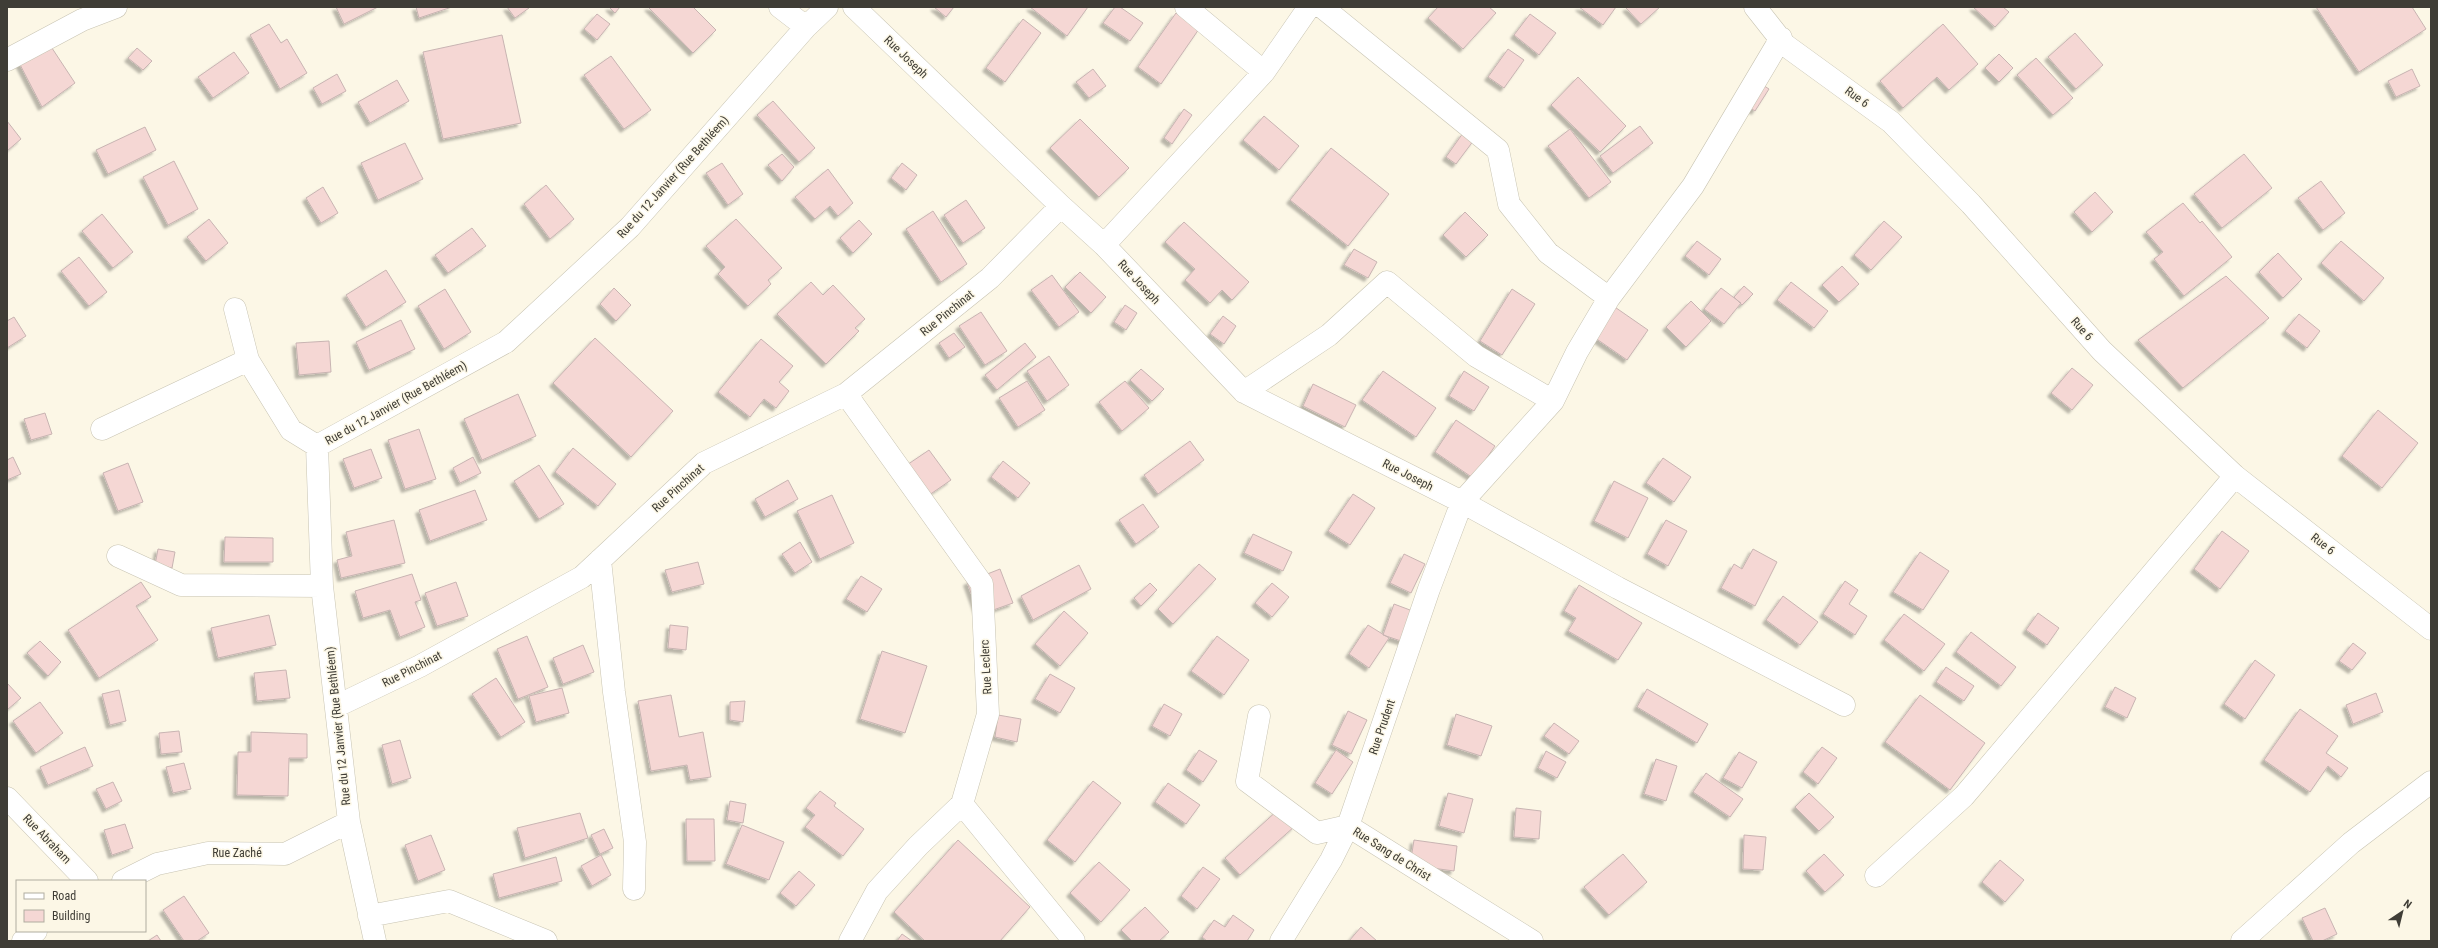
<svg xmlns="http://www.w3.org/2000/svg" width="2438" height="948" font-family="'Roboto Condensed',sans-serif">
<defs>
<filter id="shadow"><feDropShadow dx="-3.5" dy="3.5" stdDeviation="1" flood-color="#0004"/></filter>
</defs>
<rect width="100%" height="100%" fill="#fcf7e6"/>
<path fill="#f5d7d4" stroke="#c8b4b2" filter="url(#shadow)" d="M336,7H378L344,24Z
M416,7H452L419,18Z
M507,7H528L529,8L515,18Z
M609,7H620L615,13Z
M648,7H693L716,30L693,53Z
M934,7H954L946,17Z
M1030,7H1088L1067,36Z
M1115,7H1120L1143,23L1130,41L1103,23Z
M1438,7H1489L1496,13L1463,49L1428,18Z
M1579,7H1616L1603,25Z
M1628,7H1660L1641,24L1626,8Z
M1973,7H2003L2009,12L1995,27Z
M2316,7H2412L2426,29L2359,72Z
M1176,13L1199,29L1161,84L1138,67Z
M597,14L610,24L597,40L584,29Z
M1530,14L1556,33L1539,55L1514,35Z
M1023,19L1041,33L1005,82L986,68Z
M269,24L281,43L287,39L307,73L280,89L250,35Z
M1943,24L1978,64L1949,90L1937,77L1903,108L1880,81Z
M2075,33L2103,65L2076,89L2048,57Z
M502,35L521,123L443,139L423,52Z
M46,39L75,83L42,107L15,55Z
M137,48L152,61L143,70L128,58Z
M1508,49L1524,60L1504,88L1488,77Z
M234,52L249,73L213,98L198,77Z
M1999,54L2013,68L1999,82L1985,68Z
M611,56L651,110L624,129L584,75Z
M2036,58L2073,98L2053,115L2017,75Z
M1093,69L1106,86L1089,98L1076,82Z
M2412,69L2420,86L2396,97L2388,81Z
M337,74L346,91L322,104L313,88Z
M1578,77L1626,126L1600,152L1551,105Z
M397,80L409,101L370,123L358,102Z
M1758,82L1769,89L1755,111L1744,104Z
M773,101L815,148L799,162L757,115Z
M1184,109L1192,115L1172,144L1164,138Z
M1264,116L1299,146L1279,170L1243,140Z
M1080,119L1129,168L1099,197L1050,148Z
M7,121L21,139L7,151Z
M1640,126L1653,143L1613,173L1600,156Z
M145,127L156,150L108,174L96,150Z
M1570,129L1611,182L1589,198L1548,146Z
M1463,133L1474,140L1456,164L1446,157Z
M405,143L423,179L378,200L361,163Z
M1331,148L1389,194L1348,246L1290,200Z
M782,154L794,167L782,181L768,165Z
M2244,154L2272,188L2222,228L2194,194Z
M174,161L198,209L168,225L143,177Z
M722,163L743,194L728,205L706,173Z
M902,163L917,175L906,190L891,178Z
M828,169L853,203L838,216L830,206L815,219L795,197Z
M2321,181L2345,213L2323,230L2298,198Z
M546,185L574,219L550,239L524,204Z
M323,187L338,213L321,223L306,198Z
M2095,192L2113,212L2092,232L2074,212Z
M966,200L985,228L963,243L944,215Z
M2183,203L2200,223L2202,221L2232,257L2184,296L2154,259L2163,252L2146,232Z
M933,211L967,264L941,282L906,229Z
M1465,212L1488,235L1466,257L1443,235Z
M102,214L133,252L113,268L82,231Z
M209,219L228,243L206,261L187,237Z
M736,219L782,268L768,280L771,284L748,306L718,274L725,267L706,246Z
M859,220L872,234L853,253L840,238Z
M1884,221L1902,237L1871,270L1854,255Z
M1184,222L1249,282L1232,300L1222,290L1210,303L1185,280L1195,269L1165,242Z
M472,228L486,246L448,273L435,255Z
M1697,241L1721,259L1709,275L1685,256Z
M2341,241L2384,278L2364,301L2321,263Z
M1354,249L1377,262L1368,278L1344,265Z
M2278,253L2302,279L2283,298L2259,272Z
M79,257L107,292L89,306L61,271Z
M1842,266L1859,284L1839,302L1822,285Z
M386,270L406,302L366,327L346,295Z
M1080,272L1106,297L1091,313L1065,287Z
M1052,275L1079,312L1059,327L1031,290Z
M2226,276L2269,318L2183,388L2138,340Z
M811,282L823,295L833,285L865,319L855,328L859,331L826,364L777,314Z
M1791,282L1828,311L1814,328L1777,300Z
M1744,286L1753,294L1742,305L1734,297Z
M614,288L631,305L616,321L600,304Z
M1721,288L1741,303L1724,324L1704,309Z
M445,289L471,332L444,349L418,306Z
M1512,289L1535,304L1502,355L1480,341Z
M1691,301L1711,321L1686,347L1666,327Z
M1609,303L1648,330L1627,360L1588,333Z
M1125,305L1137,313L1126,330L1114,322Z
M981,312L1007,351L985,365L959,326Z
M2299,314L2320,331L2307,348L2285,331Z
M1223,316L1236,326L1224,344L1210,334Z
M14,317L26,336L7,348V321Z
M401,320L415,349L369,370L356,342Z
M954,333L965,347L949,358L939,343Z
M595,338L673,411L631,457L553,383Z
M761,339L793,366L779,382L789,391L776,408L764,399L750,417L718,392Z
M329,341L331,372L299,375L296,343Z
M1025,343L1036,357L997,390L985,375Z
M1049,356L1069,385L1047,401L1027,371Z
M2072,368L2093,385L2072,410L2051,393Z
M1141,369L1164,389L1152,401L1130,380Z
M1383,371L1436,408L1416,437L1362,400Z
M1464,371L1489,387L1474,411L1449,396Z
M1027,381L1045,410L1018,427L999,398Z
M1125,381L1149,408L1122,431L1099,402Z
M1313,384L1356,405L1345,427L1303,406Z
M518,394L536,436L482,460L464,419Z
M2378,410L2418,443L2382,488L2342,456Z
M45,413L52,434L31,440L24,419Z
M1456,420L1495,446L1473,478L1435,452Z
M419,429L436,479L405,489L388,440Z
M1190,441L1204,460L1158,494L1144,475Z
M573,448L616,484L598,506L555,472Z
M371,449L382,478L354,488L343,459Z
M929,450L951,480L919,502L898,471Z
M13,457L21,474L7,480V460Z
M473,457L481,473L460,483L453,468Z
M1663,458L1691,477L1674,502L1646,483Z
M1003,461L1030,483L1018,498L991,477Z
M128,463L143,502L118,511L103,473Z
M539,465L564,504L539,519L514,481Z
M788,480L798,499L765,517L755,499Z
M1614,481L1648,498L1628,538L1594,521Z
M475,490L487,520L430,541L419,510Z
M1353,494L1375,508L1350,545L1328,531Z
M832,495L854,543L820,559L797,511Z
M1143,504L1159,527L1136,544L1119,520Z
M394,520L405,563L341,578L337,560L352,556L346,532Z
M1666,520L1687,531L1668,566L1647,554Z
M2222,531L2249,551L2220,589L2194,569Z
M1253,534L1292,552L1283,571L1244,553Z
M225,537L273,538V562H224Z
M800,542L812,562L795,573L782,554Z
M158,549L175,552L172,568L155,565Z
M1753,549L1777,562L1755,606L1721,588L1734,564L1742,569Z
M1920,552L1949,571L1923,610L1893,592Z
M1404,554L1425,564L1411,593L1390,583Z
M698,562L704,584L672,592L665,570Z
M1199,564L1216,579L1173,624L1158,609Z
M1079,565L1091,589L1033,620L1021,596Z
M1000,569L1013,603L979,615L967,582Z
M412,574L421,600L415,602L425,627L400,637L390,610L363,618L355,591Z
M861,576L882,589L867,612L846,599Z
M1845,581L1858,590L1849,604L1867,616L1855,635L1823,614Z
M141,582L151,597L136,606L158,640L99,678L68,630Z
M456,582L468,616L437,626L425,593Z
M1150,583L1157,590L1141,606L1134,598Z
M1272,583L1289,597L1272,617L1255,603Z
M1579,585L1642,623L1618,660L1568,631L1576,618L1564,611Z
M1783,596L1818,622L1800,645L1766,620Z
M1394,604L1418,613L1407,643L1383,635Z
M1064,611L1088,633L1060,666L1035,644Z
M2038,613L2059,628L2047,645L2026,630Z
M1904,614L1945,644L1924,671L1884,640Z
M269,615L276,645L218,658L211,628Z
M670,625L688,627L686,650L668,648Z
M1368,625L1389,638L1369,668L1349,654Z
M1971,632L2016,667L2001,686L1956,652Z
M527,636L548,687L518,699L497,649Z
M1217,636L1249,660L1224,695L1191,671Z
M40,641L61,662L48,676L27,653Z
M2353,643L2366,653L2352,670L2339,661Z
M583,645L594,672L563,684L553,658Z
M882,651L927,666L905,733L860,719Z
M2255,660L2275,675L2245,719L2224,704Z
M1946,667L1974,686L1964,701L1936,682Z
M286,670L290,698L257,701L254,673Z
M1050,674L1075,688L1060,713L1035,699Z
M496,678L525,722L501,737L472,694Z
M7,683L21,698L7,710Z
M2115,687L2136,698L2127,718L2105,707Z
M562,688L569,713L536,722L529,696Z
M1647,689L1708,724L1697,743L1637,707Z
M119,690L126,721L110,725L102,694Z
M2376,693L2383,712L2353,724L2346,705Z
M671,695L679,737L703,732L711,777L690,780L687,765L651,771L638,701Z
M1920,695L1985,743L1950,790L1885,742Z
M745,701L743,722L730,720V702Z
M40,702L63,733L36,753L13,721Z
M1164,704L1182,714L1170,736L1152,726Z
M2300,709L2338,736L2326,753L2348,768L2341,777L2328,766L2310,792L2264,760Z
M1348,711L1367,720L1351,754L1332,745Z
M1456,714L1492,726L1481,756L1447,745Z
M998,715L1021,719L1017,742L995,737Z
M1554,723L1579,741L1569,754L1544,736Z
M179,731L182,752L161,754L159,733Z
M251,732L307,734V758H289L288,796L237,795L238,752H251Z
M400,740L411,778L392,784L382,745Z
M85,747L93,766L48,785L40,767Z
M1822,747L1837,758L1818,784L1803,772Z
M1199,750L1217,761L1203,782L1186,770Z
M1336,750L1353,762L1332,794L1315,783Z
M1546,751L1566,762L1557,778L1538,768Z
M1739,752L1757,762L1742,788L1723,778Z
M1656,759L1677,766L1666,801L1644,794Z
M184,763L191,789L173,793L166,767Z
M1706,773L1743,799L1730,817L1693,792Z
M1093,781L1121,803L1075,862L1047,840Z
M113,782L122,801L106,809L96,789Z
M1168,783L1200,805L1186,824L1155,802Z
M820,791L836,803L834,806L864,829L843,856L805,827L815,815L806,808Z
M1448,793L1473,799L1464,833L1439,826Z
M1809,793L1834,817L1819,831L1795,807Z
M730,801L746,804L743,823L727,820Z
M1516,808L1541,811L1539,839L1514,837Z
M1279,809L1295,826L1240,875L1225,858Z
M580,813L588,838L525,858L517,828Z
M686,819H714L715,861H687Z
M125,824L133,848L112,855L104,830Z
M742,825L784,842L769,880L726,864Z
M604,829L613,848L600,854L591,835Z
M431,835L445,870L418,881L405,845Z
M1744,835L1766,837L1763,870L1743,869Z
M958,840L1030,907L1000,941H925L894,912Z
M1414,840L1457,846L1454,871L1410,865Z
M1623,854L1647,882L1609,915L1584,887Z
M1824,854L1844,875L1825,892L1806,871Z
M601,855L611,875L592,886L581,866Z
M556,857L562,881L499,898L493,874Z
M2000,860L2024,880L2005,902L1982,882Z
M1099,862L1130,890L1101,922L1070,893Z
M1203,867L1220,879L1197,909L1181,896Z
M799,871L815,885L796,906L780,893Z
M184,896L209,933L197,941H184L163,910Z
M1145,907L1169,932L1159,941H1132L1121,930Z
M2325,908L2337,934L2322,941H2313L2302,918Z
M1233,915L1254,930L1247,941H1207L1202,937L1214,920L1225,927Z
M1361,927L1377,941H1349Z
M902,934L912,941H897Z
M157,935L161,941H148Z"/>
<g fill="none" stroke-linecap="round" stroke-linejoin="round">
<g stroke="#c8c4b3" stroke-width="23">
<path id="street" d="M780,7L806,27
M854,7L1061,206L1104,245L1244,392L1462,502L1618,588L1844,705
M1322,7L1498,150L1509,204L1548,253L1609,298
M1755,7L1785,45L1891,122L1971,204L2102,351L2235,476L2431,629
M7,60L82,20L116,7
M1264,72L1309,7
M1104,245L1264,72L1186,7
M235,309L248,360L291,430L317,446
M1244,392L1329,335L1387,282L1476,356L1553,401
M846,394L982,584L988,714L962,804L1074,941
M102,429L248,360
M118,556L181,585L322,586
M600,560L614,692L635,842L634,889
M337,706L420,666L582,577L704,463L846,394L990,278L1061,206
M1259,716L1247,781L1317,833L1348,826L1532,941
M7,798L87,881
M1876,876L1964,796L2235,476
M123,881L157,864L208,853L285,854L349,822
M369,916L449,901L546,941
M23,941L36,931
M375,941L349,822L322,586L317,446L506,342L630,227L806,27L827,7
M850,941L877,891L918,846L962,804
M1281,941L1331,860L1348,826L1429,589L1462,502L1553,401L1577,352L1609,298L1693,186L1781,38
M2242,941L2351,843L2431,782"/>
</g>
<use href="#street" stroke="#fff" stroke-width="22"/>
</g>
<g text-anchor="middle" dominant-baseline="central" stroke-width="3" stroke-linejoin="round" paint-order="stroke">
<g font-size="12" fill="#3f3d36" stroke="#fcf7e6">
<text transform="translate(906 57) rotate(44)">Rue Joseph</text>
<text transform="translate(1857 97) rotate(36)">Rue 6</text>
<text transform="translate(673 177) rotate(-48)">Rue du 12 Janvier (Rue Bethléem)</text>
<text transform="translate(1139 282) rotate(47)">Rue Joseph</text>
<text transform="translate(947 313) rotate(-39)">Rue Pinchinat</text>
<text transform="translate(2082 329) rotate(48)">Rue 6</text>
<text transform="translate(396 403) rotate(-29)">Rue du 12 Janvier (Rue Bethléem)</text>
<text transform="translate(1408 475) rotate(27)">Rue Joseph</text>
<text transform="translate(678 488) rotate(-42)">Rue Pinchinat</text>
<text transform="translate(2323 544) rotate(38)">Rue 6</text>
<text transform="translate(986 667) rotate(-93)">Rue Leclerc</text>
<text transform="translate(412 669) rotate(-27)">Rue Pinchinat</text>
<text transform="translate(338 726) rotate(-96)">Rue du 12 Janvier (Rue Bethléem)</text>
<text transform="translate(1382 727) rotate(-71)">Rue Prudent</text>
<text transform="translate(47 839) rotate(46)">Rue Abraham</text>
<text x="237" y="853">Rue Zaché</text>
<text transform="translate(1392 854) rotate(32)">Rue Sang de Christ</text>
</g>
</g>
<rect width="2438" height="948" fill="none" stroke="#3f3d36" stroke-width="16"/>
<rect x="16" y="880" width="130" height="52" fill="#fcf7e6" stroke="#b0ada0"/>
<rect x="24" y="893" width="20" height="6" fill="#ffffff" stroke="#b0ada0"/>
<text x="52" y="900" font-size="12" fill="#3f3d36">Road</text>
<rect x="24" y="910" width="20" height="12" fill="#f5d7d4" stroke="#b0ada0"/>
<text x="52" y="920" font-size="12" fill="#3f3d36">Building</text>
<g transform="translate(2402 912) rotate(35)" stroke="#fcf7e6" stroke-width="3" paint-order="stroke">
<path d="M0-3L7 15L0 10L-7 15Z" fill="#3f3d36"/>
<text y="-6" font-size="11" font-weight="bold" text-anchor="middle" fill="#3f3d36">N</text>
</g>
</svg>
